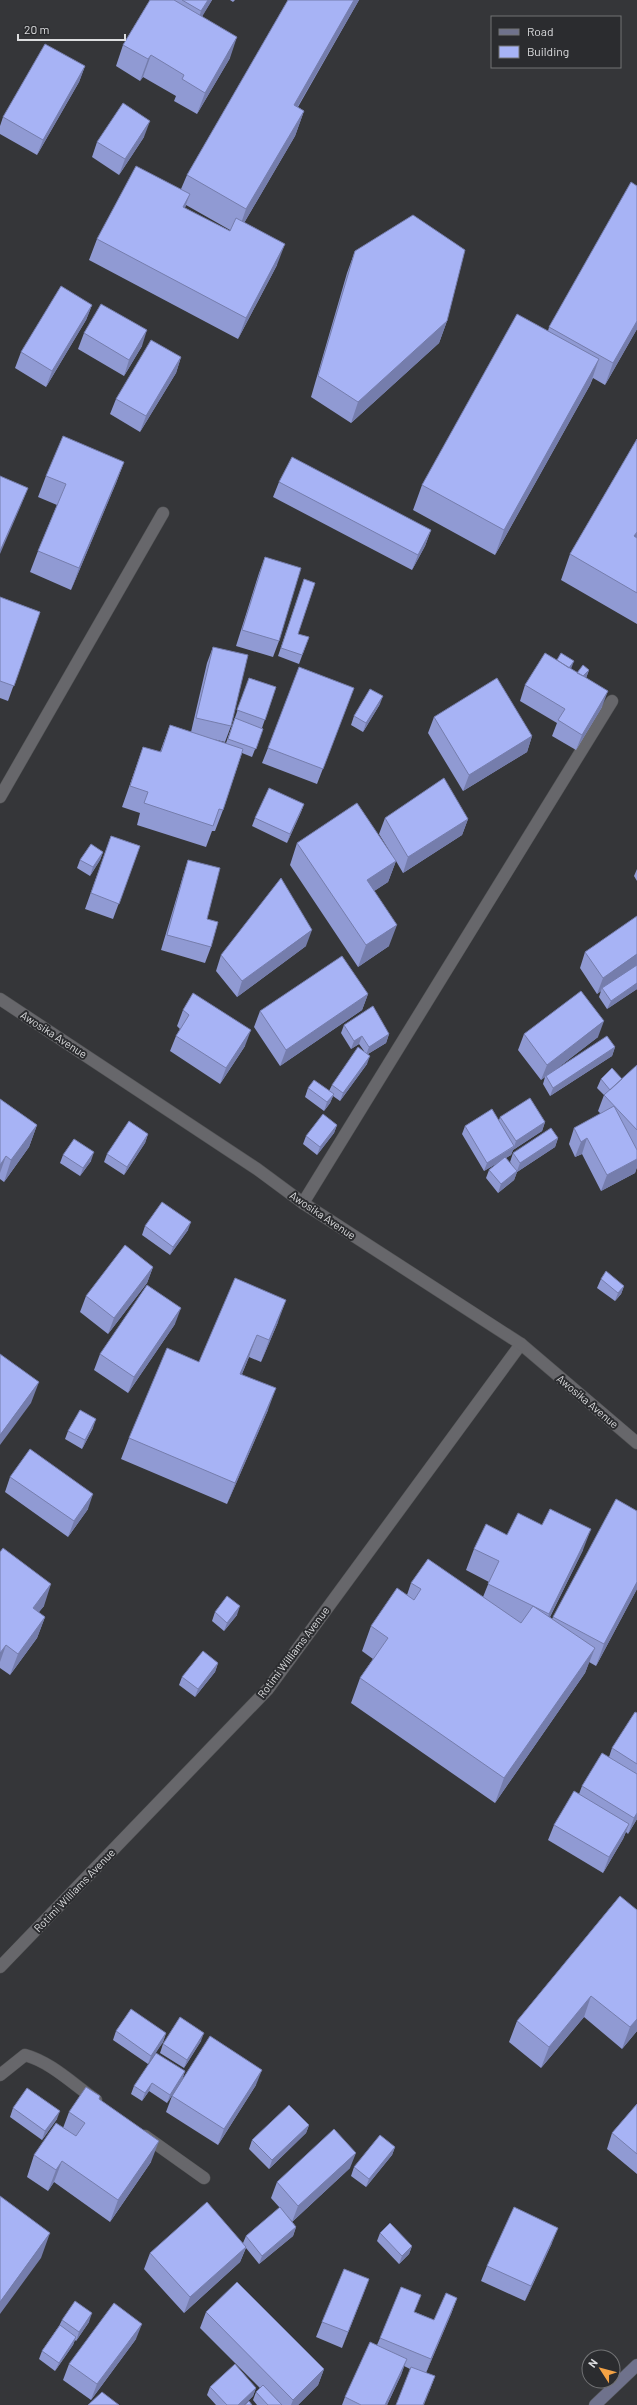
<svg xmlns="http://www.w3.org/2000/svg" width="637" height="2405" font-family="Barlow,sans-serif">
<rect width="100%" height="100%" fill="#353639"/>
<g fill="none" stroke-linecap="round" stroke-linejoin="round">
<g stroke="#525355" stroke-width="13">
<path id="service" d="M0,2075L25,2055C51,2062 74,2085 96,2100
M145,2136L204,2178"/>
</g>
<g stroke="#525355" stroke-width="13">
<path id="minor" d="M0,797L163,513
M303,1203L612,701
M0,1967L268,1689L521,1344"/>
</g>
<g stroke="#525355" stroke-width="13">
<path id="tertiary" d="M0,999L257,1169L303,1203L521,1344L637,1443"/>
</g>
<g stroke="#525355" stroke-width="13">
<path id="secondary" d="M595,2405L637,2365"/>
</g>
<use href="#service" stroke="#67676b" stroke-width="12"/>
<use href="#minor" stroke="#67676b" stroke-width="12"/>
<use href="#tertiary" stroke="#67676b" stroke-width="12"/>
<use href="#secondary" stroke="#6f728c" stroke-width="12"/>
</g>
<path fill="#909ad3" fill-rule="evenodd" d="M150,0H212L202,16L230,58L197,114L174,101L176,96L143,77L140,81L116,66L123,45Z
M230,0H235L233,2Z
M288,0H359L298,107L304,111L295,136L244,223L277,265L238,339L89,260L97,239L181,189L187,175ZM186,205L230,230V231L185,208Z
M85,66L79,82L37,155L0,134V126L3,117Z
M144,137L119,175L92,157L97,142Z
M637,186V329L605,385L593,378L590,385L495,555L413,510L422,485L548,331L549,327Z
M355,251L447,321L439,343L351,423L311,397L347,273Z
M92,305L86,320L46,387L15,368L21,352Z
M84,333L142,346L124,376L78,349Z
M181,357L176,373L140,432L110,414L116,399Z
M637,439V624L561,580L570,554Z
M124,462L116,483L71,590L30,572L38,551L57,505L38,497L46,476Z
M279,482L431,530L425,546L412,570L273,497Z
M265,557L279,641L273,657L236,646L259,573Z
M301,588L298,634L309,637L299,664L278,656Z
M0,597L40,612L8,701L0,698Z
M213,647L231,726L225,742L213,739L226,743L249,678L276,687L262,728L263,729L252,757L242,753L223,810L215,831H212L206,847L137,825L140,813L122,807L143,747L160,752L170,725L191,732L207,663Z
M571,669L577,673L589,670L586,678L602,707L576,750L552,736L557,723L520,701L525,685Z
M354,688L317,784L262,763L268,748Z
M380,704L363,732L351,725L354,716Z
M434,717L532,736L527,752L463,791L428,733Z
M304,804L301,812L287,843L252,826L255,818Z
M385,818L468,819L462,835L403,873L396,861L388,882L374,891L389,946L358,967L290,865L297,843L392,855L379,834Z
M111,836L140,846L113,919L85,909Z
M103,852L100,860L90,876L77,868L80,860Z
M188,860L207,919L211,947L205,963L161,950L183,876Z
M637,869V881L634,876Z
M306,946L237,997L216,971L221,955Z
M585,952L637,989L607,1009L599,997L601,991L597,994L580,968Z
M368,994L362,1010L280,1066L254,1027L260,1011Z
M183,1010L245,1046L220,1084L170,1051L176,1036L180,1029L177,1026Z
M344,1025L389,1034L386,1043L368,1054L367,1064L340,1101L333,1096L330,1103L324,1111L305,1097L308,1088L329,1091L332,1085L364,1051L359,1044L351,1049L341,1033Z
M524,1034L598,1037L555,1070L615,1047L612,1056L550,1096L543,1084L545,1077L541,1080L518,1050Z
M637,1065V1167L635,1173L601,1191L582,1154L575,1157L569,1144L574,1128L601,1114L598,1111L604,1095L597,1088L601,1079H622Z
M0,1099L37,1125L29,1147L4,1182L0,1179Z
M500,1117L545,1122L542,1131L513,1150L511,1155L506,1158L515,1169L510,1162L513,1153L558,1138L555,1147L517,1172L514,1180L498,1193L486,1178L489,1170L499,1162L484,1171L462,1134L465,1126L499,1120Z
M337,1125L334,1133L317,1155L303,1144L306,1136Z
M148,1134L145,1143L124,1175L104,1162L107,1154Z
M63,1155L91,1161L80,1176L60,1163Z
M145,1226L188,1230L170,1255L142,1235Z
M153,1267L147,1283L108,1334L80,1312L86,1296Z
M601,1279L624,1286L621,1294L615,1301L597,1288Z
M278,1322L261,1362L249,1357L242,1374L268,1410L227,1504L121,1459L129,1438L199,1362Z
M175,1324L128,1393L94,1370L100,1354Z
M93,1428L82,1449L65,1439L68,1431Z
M10,1477L88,1509L68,1537L5,1492Z
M507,1535L583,1550L550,1617L552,1619L553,1617L637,1589L596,1666L589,1662L585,1673L495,1803L351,1703L360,1678L373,1659L362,1651L371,1626L407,1595L411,1583L483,1597L489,1582L466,1570L474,1549Z
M0,1552L44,1606L38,1612L45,1617L37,1638L10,1675L0,1668Z
M215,1612L237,1615L224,1631L212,1621Z
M218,1663L215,1672L195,1697L179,1685L182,1677Z
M637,1713V1819L628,1834L626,1832L623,1839L603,1873L548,1840L554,1825L579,1794L582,1786L609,1757L612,1748Z
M620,1896L637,2031L622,2049L584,2017L541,2068L509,2042L517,2021Z
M116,2031L166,2033L163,2042L148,2064L113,2040Z
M201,2041L184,2068L160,2053L163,2044Z
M185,2071L182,2080L167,2103L149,2091L142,2101L131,2094L134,2086Z
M256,2085L218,2145L166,2112L172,2096Z
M99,2099L151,2162L110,2222L54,2182L48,2191L27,2177L34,2155L63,2128L69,2112Z
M637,2104V2174L607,2149L612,2133Z
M13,2108L57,2119L42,2140L10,2117Z
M309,2125L306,2133L269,2169L249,2149L252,2140Z
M395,2147L392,2155L366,2187L351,2176L354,2167Z
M350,2168L292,2222L288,2216L296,2227L293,2236L259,2264L246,2248L240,2262L184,2313L144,2269L150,2253L243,2243L246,2236L280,2208L271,2198L277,2182Z
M380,2233L412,2246L409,2254L399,2264L377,2241Z
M552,2243L525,2301L481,2281L487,2266Z
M369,2279L342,2348L316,2337L322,2322Z
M457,2298L451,2314L426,2373L435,2376L429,2392L410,2369L404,2366L401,2375L387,2405H342L345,2397L377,2345L380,2338L415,2312L434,2320Z
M206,2312L324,2369L318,2385L298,2405H257L253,2400L256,2392L260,2388L200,2328Z
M62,2320L89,2322L76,2341L75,2340L73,2345L55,2371L39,2359L42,2351L59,2326Z
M136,2339L91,2400L63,2380L69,2364Z
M210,2387L256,2388L253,2396L244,2405H216L207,2395Z"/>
<path fill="#757dac" d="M208,0H212L196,27L201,11Z
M354,0H359L284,130L294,105Z
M237,37L230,58L197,114L205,93Z
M151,55L143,77L140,81L148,59Z
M85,66L79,82L37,155L43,140Z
M304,111L295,136L237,235L246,209Z
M150,121L144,137L119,175L125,159Z
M190,194L182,215L183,207Z
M285,244L277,265L238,339L246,318Z
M92,305L86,320L46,387L52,371Z
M447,321L439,343L351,423L358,402Z
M637,321V329L605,385L613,363Z
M147,330L142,346L124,376L129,360Z
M181,357L176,373L140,432L146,416Z
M599,359L590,385L495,555L504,530Z
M124,462L116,483L71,590L79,568Z
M28,488L22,503L0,554V551Z
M431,530L425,546L412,570L418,555Z
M637,532V541L634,536Z
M574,661L571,669L566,673Z
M589,670L586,678L580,680Z
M608,691L602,707L576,750L582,735Z
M383,696L380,704L363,732L366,723Z
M532,736L527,752L463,791L469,775Z
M304,804L301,812L287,843L290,834Z
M468,819L462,835L403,873L408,857Z
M103,852L100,860L90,876L93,867Z
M396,861L388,882L359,901L367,880Z
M397,925L389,946L358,967L366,945Z
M312,930L306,946L237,997L242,981Z
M637,954V966L602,988L601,991L597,994L603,978Z
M637,983V989L607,1009L611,1001Z
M368,994L362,1010L280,1066L286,1050Z
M604,1021L598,1037L546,1077V1076L545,1077L541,1080L547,1065Z
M251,1030L245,1046L220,1084L226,1068Z
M389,1034L386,1043L366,1055L369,1047Z
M362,1036L359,1044L351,1049L354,1041Z
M615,1047L612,1056L550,1096L553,1088Z
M370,1056L367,1064L340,1101L343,1093Z
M334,1094L330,1103L324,1111L327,1102Z
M545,1122L542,1131L513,1150L511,1155L484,1171L487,1163L514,1147L516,1141Z
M37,1125L29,1147L4,1182L11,1160Z
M337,1125L334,1133L317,1155L320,1147Z
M148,1134L145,1143L124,1175L127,1167Z
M558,1138L555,1147L517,1172L514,1180L498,1193L501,1184L517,1171L520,1163Z
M587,1138L582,1154L575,1157L581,1142Z
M94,1152L91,1161L80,1176L83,1168Z
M6,1156L0,1173V1165Z
M637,1159V1167L635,1173L601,1191L607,1175Z
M191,1222L188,1230L170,1255L173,1247Z
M153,1267L147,1283L108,1334L114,1318Z
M624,1286L621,1294L615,1301L618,1293Z
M286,1300L278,1322L261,1362L269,1340Z
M181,1308L175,1324L128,1393L134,1377Z
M257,1335L249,1357L233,1395L240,1374Z
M39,1382L31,1403L0,1445V1435Z
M276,1388L268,1410L227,1504L235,1483Z
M96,1419L93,1428L82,1449L85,1440Z
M93,1494L88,1509L68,1537L74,1521Z
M591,1529L583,1550L541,1635L549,1614Z
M637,1582V1589L596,1666L604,1644Z
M51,1584L44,1606L25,1630L33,1608Z
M240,1606L237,1615L224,1631L227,1623Z
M45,1617L37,1638L10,1675L18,1654Z
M6,1645L0,1662V1653Z
M595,1648L585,1673L495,1803L504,1778Z
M218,1663L215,1672L195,1697L198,1689Z
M637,1813V1819L628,1834L634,1818Z
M629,1824L623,1839L603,1873L609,1857Z
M591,1996L584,2017L541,2068L549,2047Z
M637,2019V2031L622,2049L630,2027Z
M166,2033L163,2042L148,2064L151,2056Z
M204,2033L201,2041L184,2068L187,2060Z
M262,2070L256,2085L218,2145L224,2129Z
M185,2071L182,2080L167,2103L170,2095Z
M152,2083L149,2091L142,2101L145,2093Z
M60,2111L57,2119L42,2140L45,2131Z
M309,2125L306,2133L269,2169L272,2160Z
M159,2141L151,2162L110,2222L118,2200Z
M395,2147L392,2155L366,2187L369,2179Z
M356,2153L350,2168L292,2222L298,2206Z
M62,2161L54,2182L48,2191L56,2170Z
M296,2227L293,2236L259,2264L262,2256Z
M558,2228L552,2243L525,2301L531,2286Z
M50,2233L41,2258L0,2314V2302Z
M412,2246L409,2254L399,2264L402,2256Z
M246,2247L240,2262L184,2313L190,2297Z
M369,2279L363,2295L342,2348L348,2332Z
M457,2298L451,2314L425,2375L431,2359Z
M92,2313L89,2322L76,2341L79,2332Z
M142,2324L136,2339L91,2400L97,2384Z
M76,2337L73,2345L55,2371L59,2363Z
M407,2359L401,2375L387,2405H385Z
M324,2369L318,2385L298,2405H291L293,2400Z
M435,2376L429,2392L424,2405H423Z
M256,2388L253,2396L244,2405H238Z"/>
<path fill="#a7b3f5" stroke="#757dac" d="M150,0H174L237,37L205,93L182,79L184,75L151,55L148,59L123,45Z
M182,0H208L201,11Z
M288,0H354L294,105L304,111L246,209L187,175Z
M45,44L85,66L43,140L3,117Z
M123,103L150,121L125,159L97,142Z
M136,166L190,194L183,207L230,231L236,218L285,244L246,318L97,239Z
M631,182L637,186V321L613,363L549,327Z
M413,215L465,250L447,321L358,402L318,376L355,251Z
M61,286L92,305L52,371L21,352Z
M101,304L147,330L129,360L84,333Z
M517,314L599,359L504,530L422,485Z
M151,340L181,357L146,416L116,399Z
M63,436L124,462L79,568L38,551L66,484L46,476Z
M637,439V532L634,536L637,538V593L570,554Z
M292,457L431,530L418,555L279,482Z
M0,476L28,488L0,551Z
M265,557L301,568L279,641L242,630Z
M304,579L315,583L298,634L309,637L302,655L281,648Z
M0,597L40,612L14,686L0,681Z
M213,647L248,655L231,726L196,718Z
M545,653L608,691L582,735L558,720L565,709L525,685Z
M561,653L574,661L569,668L557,660Z
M583,665L589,670L583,676L577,673Z
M299,667L354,688L323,769L268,748Z
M249,678L276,687L265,720L237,710Z
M497,678L532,736L469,775L434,717Z
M370,689L383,696L366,723L354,716Z
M235,718L263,729L256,749L228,739Z
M170,725L243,749L223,810L219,809L213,826L144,803L148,792L130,786L143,747L161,752Z
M444,778L468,819L408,857L385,818Z
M269,788L304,804L290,834L255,818Z
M357,803L396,861L367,880L397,925L366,945L297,843Z
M111,836L140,846L119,904L91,893Z
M91,844L103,852L93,867L80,860Z
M188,860L220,868L207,919L218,922L211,947L167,935Z
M281,878L312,930L242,981L221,955Z
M637,916V954L603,978L585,952Z
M342,956L368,994L286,1050L260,1011Z
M637,965V983L611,1001L602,988Z
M581,991L604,1021L547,1065L524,1034Z
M193,993L251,1030L226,1068L176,1036L189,1015L183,1010Z
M373,1006L389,1034L369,1047L362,1036L354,1041L344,1025Z
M607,1036L615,1047L553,1088L546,1076Z
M358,1047L370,1056L343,1093L332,1085Z
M637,1065V1130L604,1095Z
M612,1068L622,1079L610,1090L601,1079Z
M314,1080L334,1094L327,1102L308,1088Z
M530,1098L545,1122L516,1141L500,1117Z
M0,1099L37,1125L11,1160L6,1156L0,1165Z
M614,1106L637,1150V1159L607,1175L587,1138L581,1142L574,1128Z
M492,1109L514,1146L487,1163L465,1126Z
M323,1114L337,1125L320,1147L306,1136Z
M129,1121L148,1134L127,1167L107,1154Z
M551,1128L558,1138L520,1163L513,1153Z
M74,1139L94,1152L83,1168L63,1155Z
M505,1157L517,1171L501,1184L489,1170Z
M162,1202L191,1222L173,1247L145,1226Z
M125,1245L153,1267L114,1318L86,1296Z
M606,1271L624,1286L618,1293L601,1279Z
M235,1278L286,1300L269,1340L257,1335L240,1374L276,1388L235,1483L129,1438L167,1348L199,1362Z
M147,1285L181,1308L134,1377L100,1354Z
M0,1354L39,1382L0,1435Z
M80,1410L96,1419L85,1440L68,1431Z
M30,1449L93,1494L74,1521L10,1477Z
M616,1499L637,1511V1582L604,1644L553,1617Z
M550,1509L591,1529L549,1614L533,1606L488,1584L499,1561L474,1549L486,1524L507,1535L518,1513L542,1525Z
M3,1548L51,1584L33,1608L45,1617L18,1654L6,1645L0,1653V1552Z
M428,1559L521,1623L533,1606L595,1648L504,1778L360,1678L388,1638L371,1626L397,1588L414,1600L421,1589L411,1583Z
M227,1596L240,1606L227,1623L215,1612Z
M203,1651L218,1663L198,1689L182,1677Z
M635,1712L637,1713V1764L612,1748Z
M602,1753L637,1774V1813L634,1818L582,1786Z
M574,1791L629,1824L609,1857L554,1825Z
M620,1896L637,1910V2019L630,2027L591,1996L549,2047L517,2021Z
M131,2009L166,2033L151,2056L116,2031Z
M180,2017L204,2033L187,2060L163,2044Z
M210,2036L262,2070L224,2129L172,2096Z
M156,2053L185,2071L170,2095L152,2083L145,2093L134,2086Z
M86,2087L100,2096L99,2099L159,2141L118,2200L62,2161L56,2170L34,2155L56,2123L76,2136L85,2123L69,2112Z
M27,2088L60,2111L45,2131L13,2108Z
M637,2104V2154L612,2133Z
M289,2105L309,2125L272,2160L252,2140Z
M334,2129L356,2153L298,2206L277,2182Z
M380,2135L395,2147L369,2179L354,2167Z
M0,2196L50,2233L0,2302Z
M207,2202L246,2247L190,2297L150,2253Z
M280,2207L296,2227L262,2256L246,2236Z
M514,2207L558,2228L531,2286L487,2266Z
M390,2223L412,2246L402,2256L380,2233Z
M344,2269L369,2279L348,2332L322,2322Z
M237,2282L324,2369L293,2400L206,2312Z
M401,2287L421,2295L414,2312L434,2320L446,2293L457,2298L431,2359L380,2338Z
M75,2301L92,2313L79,2332L62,2320Z
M114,2303L142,2324L97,2384L69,2364Z
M60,2325L76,2337L59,2363L42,2351Z
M370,2342L407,2359L385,2405H361L345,2397Z
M235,2364L256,2388L238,2405H227L210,2387Z
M411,2367L435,2376L423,2405H396Z
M263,2385L282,2405H268L256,2392Z
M102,2392L119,2405H88Z
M249,2401L252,2405H245Z"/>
<g text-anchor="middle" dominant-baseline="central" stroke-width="4" stroke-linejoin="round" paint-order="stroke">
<g font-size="11" fill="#dcdddf" stroke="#2b2c2f">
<text transform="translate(54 1034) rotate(33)">Awosika Avenue</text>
<text transform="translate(323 1215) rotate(34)">Awosika Avenue</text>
<text transform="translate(588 1401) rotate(40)">Awosika Avenue</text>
<text transform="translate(293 1652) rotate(-53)">Rotimi Williams Avenue</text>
<text transform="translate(74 1890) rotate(-46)">Rotimi Williams Avenue</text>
</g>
</g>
<rect x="491" y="16" width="130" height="52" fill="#2b2c2f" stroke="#727375"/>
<rect x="499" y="29" width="20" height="6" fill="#6f728c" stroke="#727375"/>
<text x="527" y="36" font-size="12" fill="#dcdddf">Road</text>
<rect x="499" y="46" width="20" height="12" fill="#a7b3f5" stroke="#727375"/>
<text x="527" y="56" font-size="12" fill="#dcdddf">Building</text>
<g transform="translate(601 2369) rotate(306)"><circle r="19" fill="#2b2c2f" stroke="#727375"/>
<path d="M0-3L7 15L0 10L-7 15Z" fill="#f5a345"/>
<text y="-6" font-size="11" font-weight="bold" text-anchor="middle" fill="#dcdddf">N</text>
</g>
<path d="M18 34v6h107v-6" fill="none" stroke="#dcdddf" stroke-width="2"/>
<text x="24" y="34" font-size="12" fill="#dcdddf" stroke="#2b2c2f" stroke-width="3" paint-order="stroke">20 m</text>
</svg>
